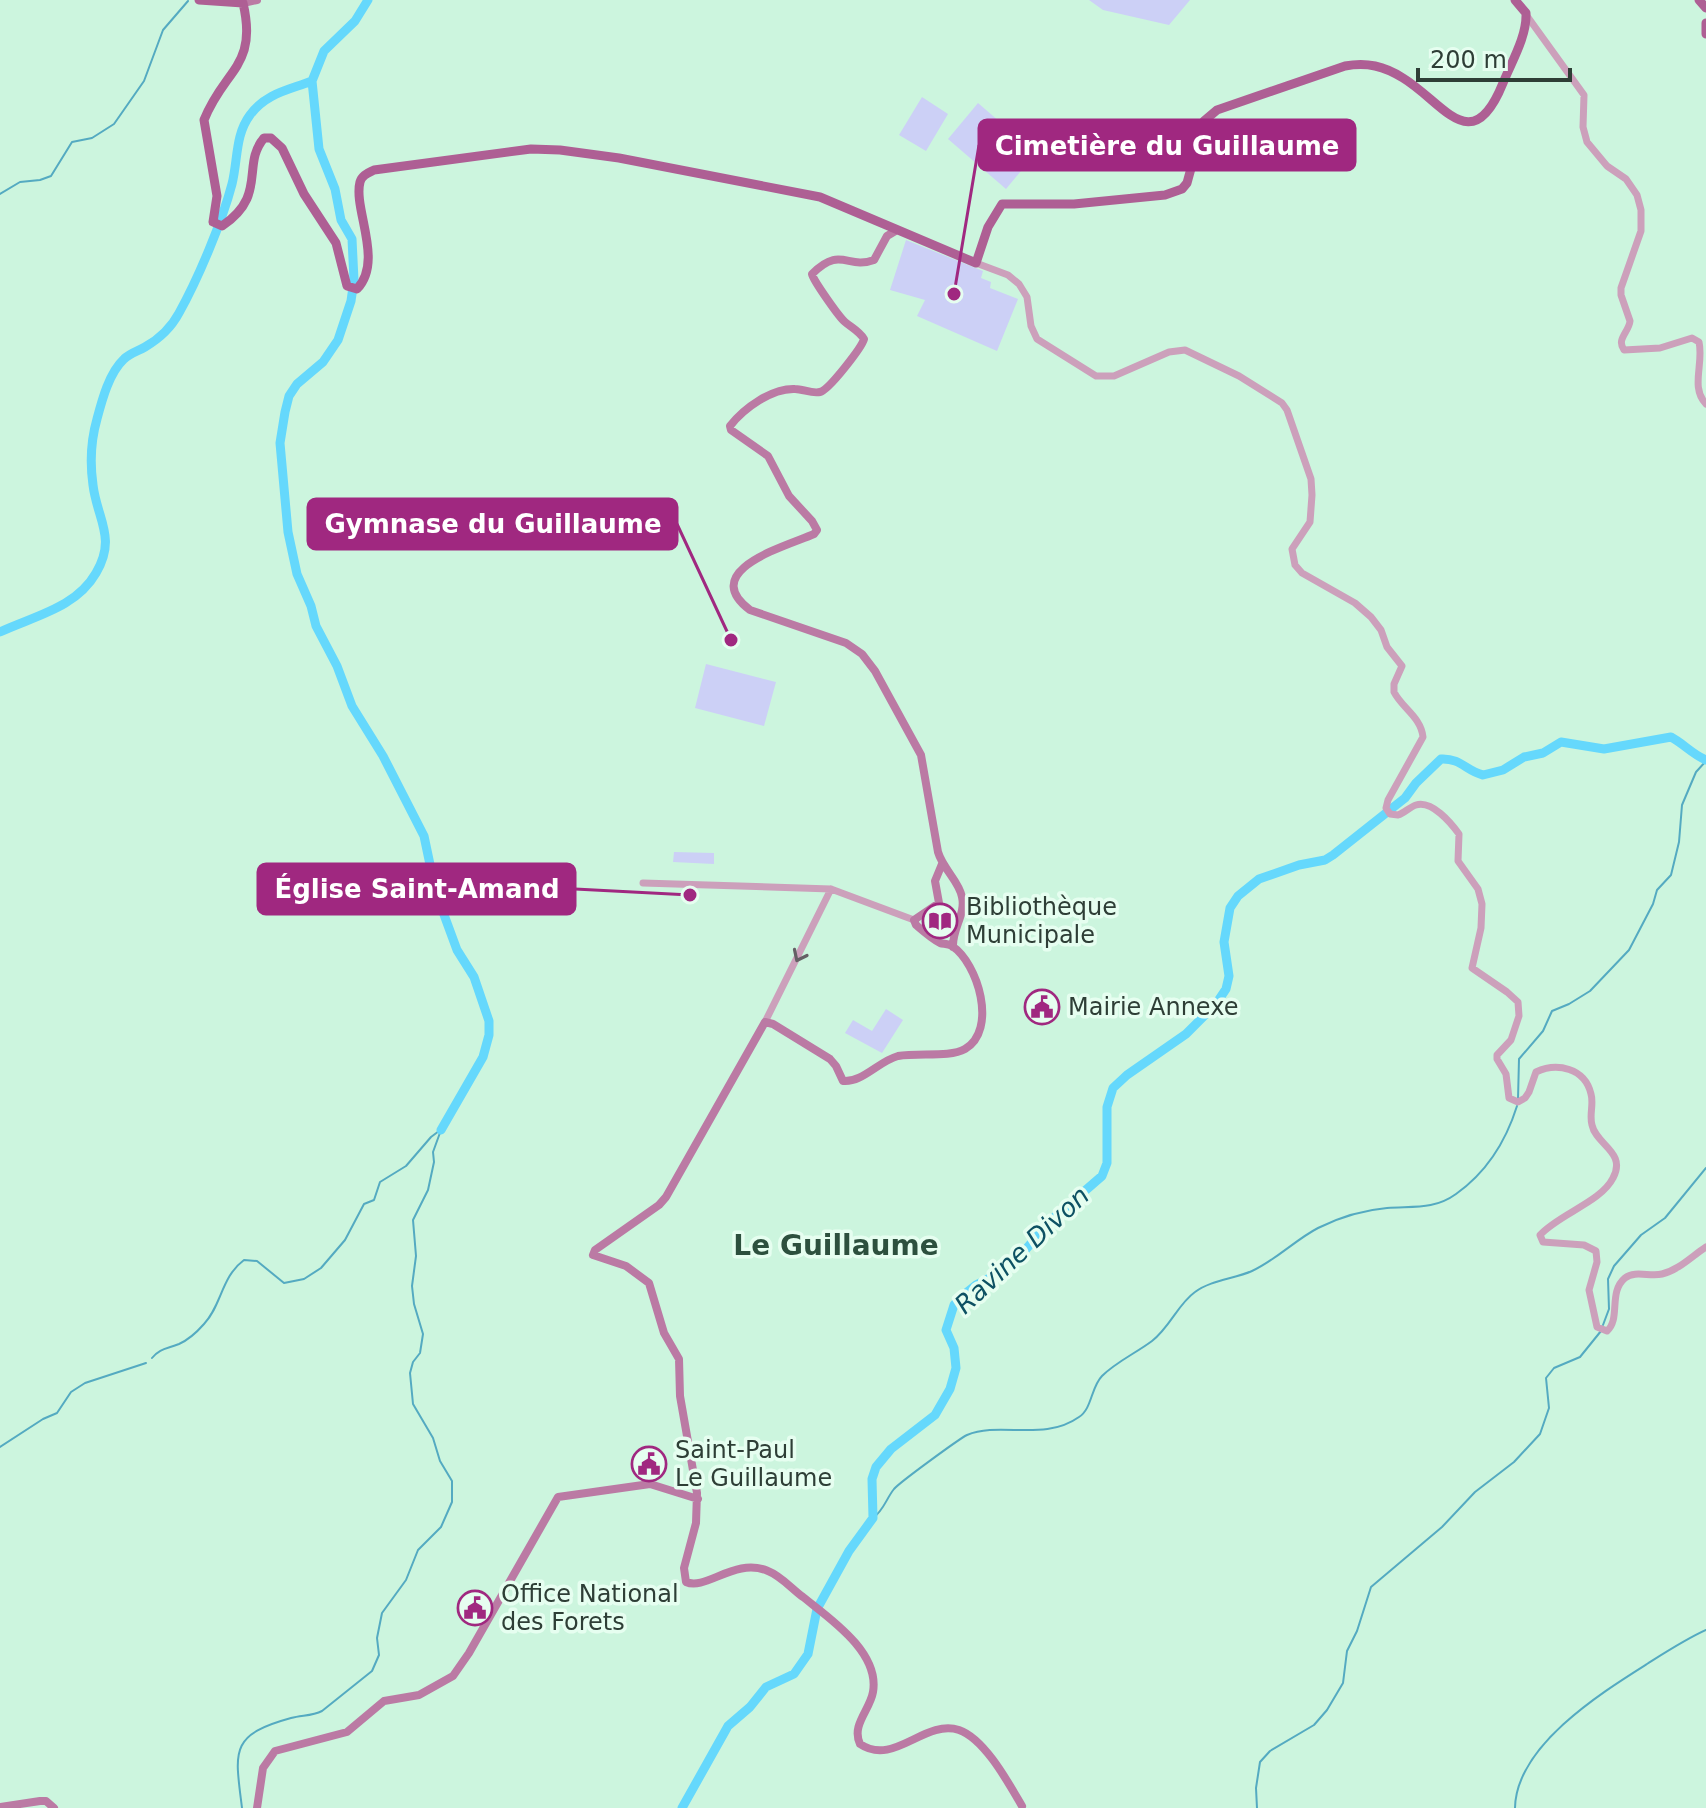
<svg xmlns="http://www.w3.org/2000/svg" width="1706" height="1808" font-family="'DejaVu Sans',sans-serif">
<rect width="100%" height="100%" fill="#ccf5de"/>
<path fill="#ccd0f6" d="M1089,0H1190L1169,25L1103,10Z
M922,97L948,114L926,151L899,135Z
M978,103L1036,153L1006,189L948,139Z
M906,240L983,271L981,278L991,282L990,288L1018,299L997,351L917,316L925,300L890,290Z
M706,664L776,682L764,726L695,708Z
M674,852L714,853V864L673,862Z
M886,1009L903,1020L882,1053L845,1033L853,1020L872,1031Z"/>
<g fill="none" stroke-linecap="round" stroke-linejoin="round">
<path stroke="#54aac1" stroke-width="2" d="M0,194L20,182L40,180L51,176L72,142L92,138L114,124L144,81L163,30L188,1
M1518,1099L1519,1059L1543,1031L1552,1011L1569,1004L1590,991L1629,950L1653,904L1657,890L1671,875L1679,842L1682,805L1696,772L1706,761
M1603,1325L1609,1309L1608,1279L1614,1266L1641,1235L1665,1218L1706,1168
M152,1358C160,1348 167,1349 179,1344C188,1340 197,1332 204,1324C222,1305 221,1277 244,1260L257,1261L284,1283L304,1279L321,1268L345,1240L364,1204L374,1200L380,1182L406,1166L431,1137L439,1131
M0,1447L43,1419L57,1413L71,1392L85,1383L146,1363
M873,1518C884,1510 886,1499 894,1489C900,1482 959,1439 967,1435C1000,1421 1044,1442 1079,1417C1092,1409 1091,1387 1102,1376C1116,1362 1136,1353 1152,1341C1170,1327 1178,1304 1195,1292C1211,1280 1234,1279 1252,1271C1276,1260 1295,1240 1318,1228C1338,1218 1364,1210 1387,1208C1413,1206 1434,1210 1456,1194C1487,1172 1506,1141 1517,1106
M242,1808C235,1751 229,1735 291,1718C302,1715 312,1716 322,1711L372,1671L379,1655L377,1638L382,1613L406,1580L418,1550L441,1527L452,1502V1481L440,1461L433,1438L413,1404L410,1373L413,1362L420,1353L423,1334L414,1304L412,1286L416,1256L413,1220L428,1190L434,1162L433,1152L441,1130
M1257,1808L1256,1788L1260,1762L1270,1751L1314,1725L1327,1710L1343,1683L1347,1651L1357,1631L1371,1587L1442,1527L1475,1492L1514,1462L1540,1434L1549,1408L1546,1378L1554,1368L1580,1357L1601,1331
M1515,1808C1516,1746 1601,1693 1647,1664C1666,1652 1686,1639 1706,1630"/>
<path stroke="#65d8fc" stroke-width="9" d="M312,81L319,149L335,189L341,220L352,239L354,280L351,301L338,340L323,362L297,384L289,396L285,412L280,443L288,532L297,574L311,606L316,626L337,666L352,706L383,756L424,836L436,893L457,950L474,977L489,1021V1035L483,1057L441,1130
M0,632C34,616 76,608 96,573C117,538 97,519 93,485C90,464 91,440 97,419C102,400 109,373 124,359C130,353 138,351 145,347C159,339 171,328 179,313C198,279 222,222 232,184C238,160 235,135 250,115C266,93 289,90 312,81L324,51L355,21L368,0
M682,1808L728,1726L750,1707L766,1687L794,1674L808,1654L817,1609L849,1551L873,1518L872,1479L876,1467L891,1449L935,1415L950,1389L956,1368L954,1348L946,1330L954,1305L961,1297L976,1285L1011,1267L1049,1222L1102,1176L1107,1163V1107L1113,1088L1127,1075L1186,1034L1216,1004L1226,989L1229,976L1224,942L1230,908L1238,896L1259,879L1299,865L1325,860L1333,855L1405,798L1416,783L1441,759C1461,758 1466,771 1483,775L1503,770L1524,757L1543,753L1561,742L1604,749L1671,737C1684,744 1692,754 1706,760"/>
<path stroke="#cca0bb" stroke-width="7" d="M1527,16L1584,95L1583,127L1587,142L1607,166L1626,179L1637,195L1641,210V231L1621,288V295L1630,321C1629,332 1616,339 1624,350L1660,348L1692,338L1699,342C1704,363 1690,388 1706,404
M976,263L1008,275L1019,284L1027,297L1031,326L1037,339L1096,376H1114L1169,352L1185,350L1239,376L1282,403L1287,410L1311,479L1312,495L1310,522L1292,549L1295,565L1302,573L1355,603L1371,617L1381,630L1387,647L1402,666L1394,684V692C1402,708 1421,717 1423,737L1388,800L1386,808L1390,814L1398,815C1404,813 1410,807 1416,805C1432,800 1451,823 1459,834L1458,861L1478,889L1482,904L1481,928L1472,968L1507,992L1518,1002L1519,1016L1511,1040L1497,1055V1059L1506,1074L1509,1098L1518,1102L1525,1098L1529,1092L1536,1072C1557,1062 1585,1068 1591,1094C1594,1104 1589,1115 1592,1125C1596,1145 1627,1152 1613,1178C1601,1202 1559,1214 1540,1235L1543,1242L1584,1245L1596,1251L1597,1262L1589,1290L1597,1327L1607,1331C1621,1319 1608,1292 1625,1278C1635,1270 1650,1277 1662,1274C1679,1270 1692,1256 1706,1247
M643,883L831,889L914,920
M765,1022L831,889"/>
<path stroke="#bb7aa4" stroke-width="8" d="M243,3L257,0
M897,230L887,236L874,260C847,270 841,245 812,274C813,280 839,317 845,322C852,328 859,331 864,339C862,347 829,390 820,392C812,394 803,389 795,389C772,388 744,408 730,426L731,430L768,456L789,496L812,521L817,530L814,534C787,546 697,570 750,610L846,643L862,654L875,671L921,755L938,852C943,869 959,881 962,897C966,914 952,929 953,947
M942,864L935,881L939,903L914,920L916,925C923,931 932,939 940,943C944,944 949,944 952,946C978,963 998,1030 965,1049C949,1058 918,1052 898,1056C879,1061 862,1083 843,1081L836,1066L830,1059L773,1024L765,1022L666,1197L659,1205L595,1250L593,1255L626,1266L649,1283L664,1333L679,1359L680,1396L697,1493L696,1523L684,1568L686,1582C706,1591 735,1557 768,1571C781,1576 792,1589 803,1597C829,1618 880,1652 873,1692C870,1710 851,1725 860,1744C894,1767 924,1719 959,1730C985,1739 1009,1784 1022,1806
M0,1807L40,1801H46L54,1808
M257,1808L263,1768L275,1751L347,1732L384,1701L419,1695L453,1676L469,1653L558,1497L650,1484L698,1499"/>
<path stroke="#ae5f94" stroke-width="9" d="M199,0L243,3C258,67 224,69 204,120L217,196L213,222L222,226C268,195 241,165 264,138H271L282,148L304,194L336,243L347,286L357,289C384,261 353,209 360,182C362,175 368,173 374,170L531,149L560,150L619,158L820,197L976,263L988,227L1002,204H1074L1165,195L1182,189L1187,183L1204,121L1217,110L1345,66C1367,62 1384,66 1403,78C1444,103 1472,160 1503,83C1512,61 1527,36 1526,13L1515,0
M1699,0L1706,8
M1706,23V34"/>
</g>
<defs><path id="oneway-chevron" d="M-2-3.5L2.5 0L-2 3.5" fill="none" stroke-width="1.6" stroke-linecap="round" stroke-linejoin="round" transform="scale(2)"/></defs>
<use stroke="#656065" href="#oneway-chevron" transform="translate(799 956) rotate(116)"/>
<defs>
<g id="library-ring" transform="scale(1.8)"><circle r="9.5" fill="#e6fef0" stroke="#a02880" stroke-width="1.5"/><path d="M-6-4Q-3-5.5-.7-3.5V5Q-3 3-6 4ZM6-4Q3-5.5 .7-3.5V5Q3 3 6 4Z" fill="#a02880"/></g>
<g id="civic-ring" transform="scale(1.8)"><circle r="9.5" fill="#e6fef0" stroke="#a02880" stroke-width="1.5"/><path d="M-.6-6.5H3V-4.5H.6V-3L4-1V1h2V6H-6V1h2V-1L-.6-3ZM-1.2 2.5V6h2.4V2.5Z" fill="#a02880"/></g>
</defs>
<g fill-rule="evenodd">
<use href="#library-ring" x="940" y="921"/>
<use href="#civic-ring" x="1042" y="1007"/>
<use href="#civic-ring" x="649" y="1464"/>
<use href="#civic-ring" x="475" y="1608"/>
</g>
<g text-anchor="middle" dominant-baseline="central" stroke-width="7" stroke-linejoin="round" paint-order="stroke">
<g font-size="24" fill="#2e3e36" stroke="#e6fef0" text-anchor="start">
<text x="966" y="907">Bibliothèque<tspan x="966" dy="28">Municipale</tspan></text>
<text x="1068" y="1007">Mairie Annexe</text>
<text x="675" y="1450">Saint-Paul<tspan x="675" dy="28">Le Guillaume</tspan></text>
<text x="501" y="1594">Office National<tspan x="501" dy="28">des Forets</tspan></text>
</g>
<g font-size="26" font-style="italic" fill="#0d5163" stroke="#e6fef0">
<text transform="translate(1022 1250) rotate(-43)">Ravine Divon</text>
</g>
<g font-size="28" font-weight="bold" fill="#2d503e" stroke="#e6fef0">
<text x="836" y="1245">Le Guillaume</text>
</g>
</g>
<path fill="none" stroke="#a02880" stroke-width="3" d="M954 294L979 145M731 640L677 524M690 895L575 889"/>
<g fill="#a02880" stroke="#e6fef0" stroke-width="3">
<circle cx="954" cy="294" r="8"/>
<circle cx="731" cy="640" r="8"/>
<circle cx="690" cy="895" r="8"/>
</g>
<g fill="#a02880" stroke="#a02880" stroke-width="3">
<rect x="979" y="120" width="376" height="50" rx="8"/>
<rect x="308" y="499" width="369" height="50" rx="8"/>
<rect x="258" y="864" width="317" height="50" rx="8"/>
</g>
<g font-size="26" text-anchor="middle" font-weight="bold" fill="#fff">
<text x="1167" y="155">Cimetière du Guillaume</text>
<text x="493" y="533">Gymnase du Guillaume</text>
<text x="417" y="898">Église Saint-Amand</text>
</g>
<path d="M1418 68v12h152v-12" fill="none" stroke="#2e3e36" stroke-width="4"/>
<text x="1430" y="68" font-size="24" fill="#2e3e36" stroke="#e6fef0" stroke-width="6" paint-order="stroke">200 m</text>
</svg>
